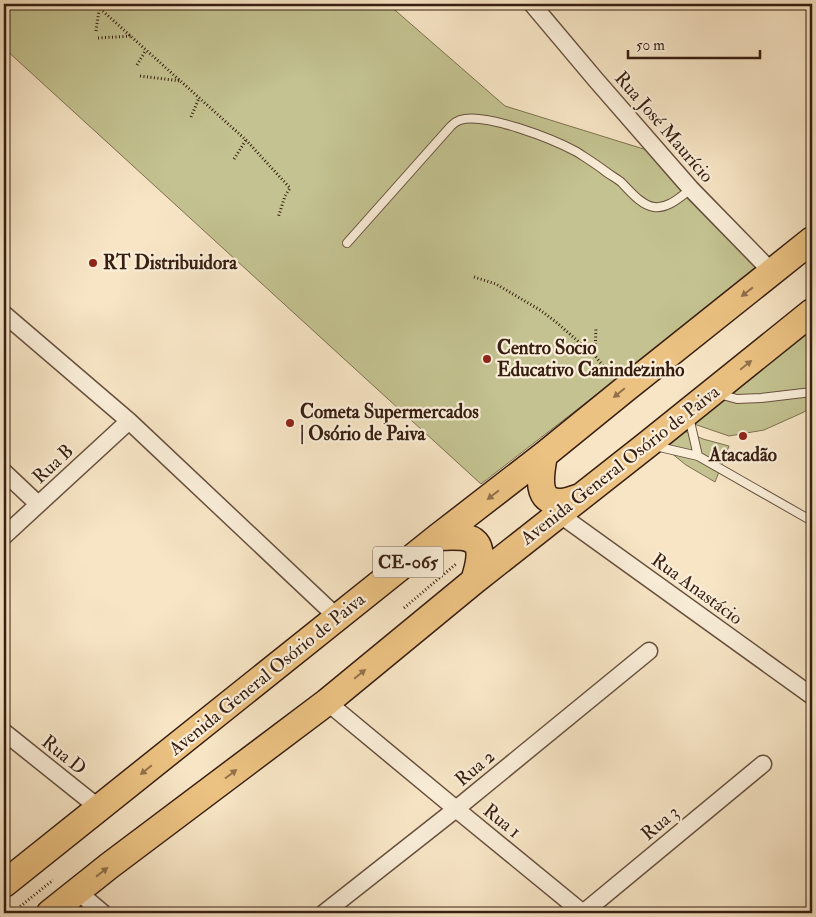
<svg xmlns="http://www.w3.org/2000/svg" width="816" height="917" font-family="'IM FELL Double Pica',serif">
<rect width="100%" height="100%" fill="#f7e5c5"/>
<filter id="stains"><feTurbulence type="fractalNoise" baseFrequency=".004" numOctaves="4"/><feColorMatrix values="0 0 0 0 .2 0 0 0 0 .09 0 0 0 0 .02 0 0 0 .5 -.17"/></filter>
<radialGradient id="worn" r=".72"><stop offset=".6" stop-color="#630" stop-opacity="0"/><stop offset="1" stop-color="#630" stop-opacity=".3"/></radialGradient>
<path fill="#c3c290" stroke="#7d7050" d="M4,4H388L505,106L663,155L761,267L481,484L4,48Z
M812,327V406L804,412L764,430L729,436L691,423Z
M682,430L703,439L729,446L715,482L686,465L670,452L667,442Z"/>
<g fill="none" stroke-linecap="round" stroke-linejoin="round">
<g stroke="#67503e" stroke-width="10">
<path id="service" d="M347,243L451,126C454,123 457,121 460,120C485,112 553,139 577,152C586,158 596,164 605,171C610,175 616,178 621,182C630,191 641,205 654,207C668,209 680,197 691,189
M719,394L737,399L761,398L812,392
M689,417L698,456
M655,446L698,456L812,521"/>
</g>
<g stroke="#67503e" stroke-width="19">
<path id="minor" d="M532,4L596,80L691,189L772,272
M4,314L129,421L338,618
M4,472L38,504
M559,514L812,696
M4,536L129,421
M327,702L456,809L583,913L763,764
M4,732L99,808
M77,891L103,913
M324,913L456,809L649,651"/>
</g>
<g stroke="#371e11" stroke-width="29">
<path id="primary" d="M544,455C541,472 534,503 561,502C567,502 574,499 580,497
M438,537C478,534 487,541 474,581
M4,884L438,537L544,455L624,390L812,240
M50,913L109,866L327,702L474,581L648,444L812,312"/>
</g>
<path stroke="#371e11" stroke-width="3" stroke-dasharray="1 2.5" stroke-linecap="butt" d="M95,4L246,140L290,188L285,196L278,218
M96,31L100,4
M98,38L131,36
M137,65L146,50
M140,76L181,81
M191,117L199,98
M234,159L246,140
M474,277L496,284L540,310L556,322L595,356L610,374
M595,355L596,328
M404,608L456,564
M12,913L53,880"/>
<use href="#service" stroke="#faeed9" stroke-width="8"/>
<use href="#minor" stroke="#faeed9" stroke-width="16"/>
<use href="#primary" stroke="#ecc282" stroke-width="26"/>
</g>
<defs><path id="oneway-solid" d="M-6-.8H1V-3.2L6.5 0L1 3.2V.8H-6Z" transform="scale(1.25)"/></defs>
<g fill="#92704a">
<use href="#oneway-solid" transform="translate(747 292) rotate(142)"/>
<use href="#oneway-solid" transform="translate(746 365) rotate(-39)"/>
<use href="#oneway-solid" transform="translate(619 393) rotate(141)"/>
<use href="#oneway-solid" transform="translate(493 495) rotate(142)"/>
<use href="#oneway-solid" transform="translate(360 674) rotate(-39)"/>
<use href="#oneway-solid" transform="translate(146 770) rotate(141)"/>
<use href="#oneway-solid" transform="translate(231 774) rotate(-37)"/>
<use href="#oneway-solid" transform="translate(102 872) rotate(-38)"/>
</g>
<g fill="#8f2418" stroke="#faeed9" stroke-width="2">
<circle cx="93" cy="263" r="5"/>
<circle cx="487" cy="359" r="5"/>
<circle cx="290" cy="423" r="5"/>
<circle cx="743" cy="436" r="5"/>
</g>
<g text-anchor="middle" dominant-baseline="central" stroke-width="4.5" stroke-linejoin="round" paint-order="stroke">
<rect fill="#faeed9" stroke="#725c4d" stroke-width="1" x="373" y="546.5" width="70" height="31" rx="4"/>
<g font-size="18" font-weight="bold" fill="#371e11">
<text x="408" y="562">CE-065</text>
</g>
<g font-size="19" fill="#371e11" stroke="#faeed9">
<text transform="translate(664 127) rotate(49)">Rua José Maurício</text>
<text transform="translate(53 464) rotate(-43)">Rua B</text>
<text transform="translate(620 465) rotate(-38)">Avenida General Osório de Paiva</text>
<text transform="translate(697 589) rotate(36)">Rua Anastácio</text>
<text transform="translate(267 674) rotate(-39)">Avenida General Osório de Paiva</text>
<text transform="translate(64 755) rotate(39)">Rua D</text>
<text transform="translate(475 768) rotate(-40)">Rua 2</text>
<text transform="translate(502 821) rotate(39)">Rua 1</text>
<text transform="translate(660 823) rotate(-40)">Rua 3</text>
</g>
<g font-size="19" font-weight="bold" fill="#371e11" stroke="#faeed9" text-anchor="start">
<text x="103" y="263">RT Distribuidora</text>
<text x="497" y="348">Centro Socio<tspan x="497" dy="22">Educativo Canindezinho</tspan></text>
<text x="300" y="412">Cometa Supermercados<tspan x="300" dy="22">| Osório de Paiva</tspan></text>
<text x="743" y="455" text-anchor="middle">Atacadão</text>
</g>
</g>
<rect width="816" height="917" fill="none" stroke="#f7e5c5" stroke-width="20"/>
<rect x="5" y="5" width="806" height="907" fill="none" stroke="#371e11" stroke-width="2.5"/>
<rect x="10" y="10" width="796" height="897" fill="none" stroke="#371e11"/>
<path d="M628 50v8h132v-8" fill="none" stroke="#371e11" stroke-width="2.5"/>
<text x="636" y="50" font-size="15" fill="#371e11" stroke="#faeed9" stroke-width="4" paint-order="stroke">50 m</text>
<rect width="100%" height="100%" filter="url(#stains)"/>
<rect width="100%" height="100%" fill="url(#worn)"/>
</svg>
